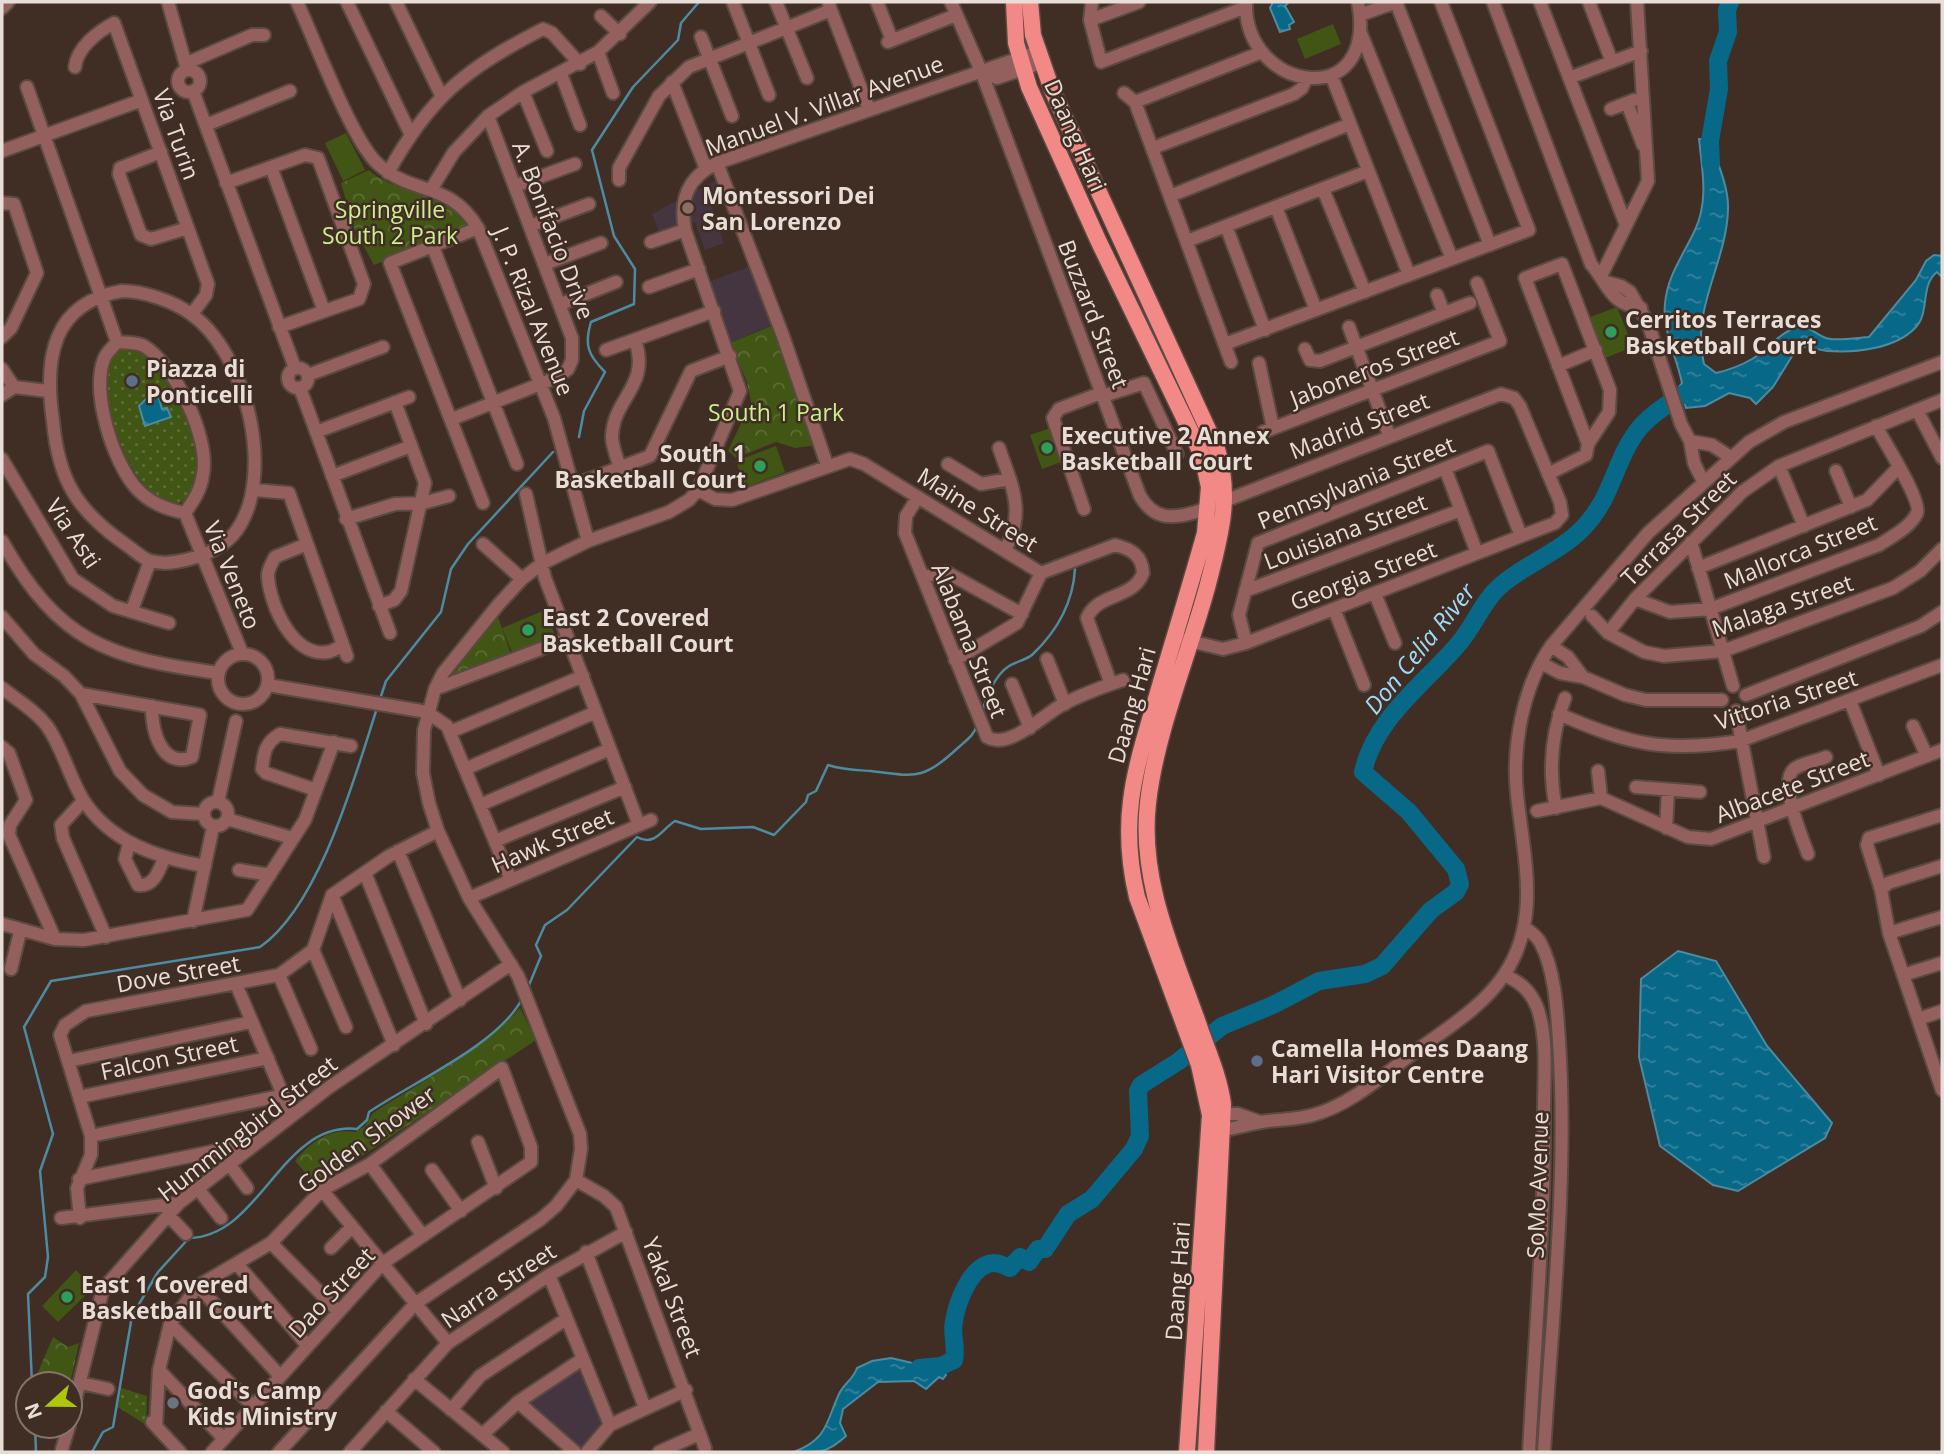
<svg xmlns="http://www.w3.org/2000/svg" width="1944" height="1454" font-family="'Open Sans',sans-serif">
<defs>
<pattern id="grass-dots" width="8" height="8" patternUnits="userSpaceOnUse" patternTransform="scale(1.75)"><rect width="8" height="8" fill="#415514"/><path d="M2 2h.1M6 6h.1" fill="none" stroke="#5c6d35" stroke-width="1.8" stroke-linecap="round"/></pattern>
<pattern id="park-crowns" width="20" height="18" patternUnits="userSpaceOnUse" patternTransform="scale(1.75)"><rect width="20" height="18" fill="#415514"/><path d="M2 6a3 3 0 1 1 6 0M12 15a3 3 0 1 1 6 0" fill="none" stroke="#5c6d35"/></pattern>
<pattern id="water-ripples" width="26" height="14" patternUnits="userSpaceOnUse" patternTransform="scale(1.75)"><rect width="26" height="14" fill="#086888"/><path d="M2 4q2-2 4 0t4 0M15 11q2-2 4 0t4 0" fill="none" stroke="#38849d"/></pattern>
</defs>
<rect width="100%" height="100%" fill="#402e24"/>
<path fill="#443541" d="M720,178L727,196L710,202L724,243L705,250L695,222L660,234L652,214Z
M754,265L776,323L730,343L708,282Z
M581,1363L608,1424L584,1452H578L521,1402Z"/>
<path fill="url(#grass-dots)" d="M133,346C148,353 159,364 169,378C183,397 219,496 179,503C133,511 81,373 118,350C121,348 129,347 133,346Z
M121,1388L147,1396L146,1425L118,1407Z"/>
<path fill="url(#park-crowns)" d="M369,170C398,197 451,190 470,228L374,265L354,228L341,183Z
M776,324L816,445L795,448L776,442L736,458L728,451L751,402L747,382L730,343Z
M497,614L512,657L448,682L451,674Z
M520,1008L536,1040L317,1186L295,1161C311,1142 329,1128 355,1132L365,1126L373,1113C424,1080 479,1053 520,1008Z
M53,1337L68,1347L79,1343L70,1384H37L35,1379Z"/>
<path fill="#415514" d="M1333,24L1341,44L1305,59L1297,39Z
M346,133L365,170L343,181L325,143Z
M1617,307L1633,347L1605,358L1590,317Z
M1053,427L1064,461L1042,469L1030,435Z
M776,446L785,472L745,487L736,461Z
M545,610L555,635L512,652L502,628Z
M76,1270L93,1288L58,1322L42,1306Z"/>
<path fill="url(#water-ripples)" stroke="#4c8ba0" stroke-width="2" d="M1273,2H1289L1285,6L1294,22L1289,25L1290,29L1280,32L1270,8Z
M1699,139L1710,141C1717,161 1729,188 1728,209C1727,262 1690,310 1704,364L1716,373C1729,370 1740,366 1752,359C1766,351 1780,332 1796,328C1813,324 1816,338 1831,339C1843,340 1856,338 1869,337L1916,280L1926,261L1934,255L1942,256V277L1937,272C1920,285 1930,312 1916,327C1896,349 1855,353 1827,351C1815,350 1808,344 1797,348L1773,387L1756,404L1750,398L1729,393L1705,406L1686,408L1679,387L1682,383C1677,358 1662,330 1665,304C1667,276 1684,254 1695,230C1709,200 1702,169 1699,139Z
M148,397L159,398L162,409L167,408L171,417L145,426L139,406Z
M1678,951L1716,961L1767,1046L1832,1123L1825,1138L1738,1191L1713,1185L1660,1146L1639,1057L1641,979Z
M891,1358L925,1366L935,1363L941,1366L946,1375L943,1379L939,1377L926,1389L914,1381L878,1382L843,1409L840,1423L846,1436C826,1454 820,1452 794,1452C828,1439 826,1422 839,1394C844,1383 853,1380 857,1368L872,1361Z"/>
<g fill="none" stroke-linecap="round" stroke-linejoin="round">
<path stroke="#4c8ba0" stroke-width="2.5" d="M579,437L584,411L605,372C588,355 584,345 591,322L634,304L635,269L614,236L592,150L633,87L678,40L681,23L699,2
M380,699L386,681L441,612L451,569L468,544L553,452
M982,712C986,697 995,675 1009,666C1017,661 1027,660 1033,654C1057,631 1073,602 1075,569
M527,990L541,956L536,945L545,925L567,910L637,837C655,847 662,829 675,821L701,829L753,827L774,835L806,802L808,795L816,791L828,765C843,770 855,770 871,771C918,777 923,780 960,746C968,739 974,735 977,725
M32,1384L28,1294L45,1277L48,1257L40,1171L53,1134L24,1027L51,981L260,947C320,905 355,776 377,708
M35,1426L36,1452
M92,1452L103,1432L113,1427L132,1316L158,1272L189,1238C261,1237 281,1121 357,1129L367,1120L369,1112C413,1082 498,1045 522,999"/>
<path stroke="#086888" stroke-width="18" d="M1711,164L1710,141L1719,89L1718,61L1728,32L1727,10L1730,2
M919,1368L941,1366L954,1360C957,1346 951,1334 954,1321C957,1303 969,1270 988,1264C996,1261 1002,1265 1010,1268L1020,1257L1029,1262L1038,1249H1045L1068,1214L1092,1199L1134,1149L1140,1136L1138,1091L1141,1085L1179,1061L1222,1026L1273,1005L1319,981L1365,974L1382,966L1431,910L1456,892L1460,884L1456,869L1409,812L1363,772C1375,717 1427,682 1460,642C1475,624 1483,601 1500,586C1525,564 1560,552 1583,528C1613,497 1614,462 1637,431C1651,413 1680,395 1701,385"/>
<g stroke="#5b4a41" stroke-width="16">
<path id="minor" d="M168,2L187,69
M297,2C314,38 352,141 378,164C412,196 449,180 478,228L554,418L588,541
M347,2L410,133
M396,2L441,95
M733,2L769,95
M776,2L807,78
M877,2L892,40
M951,2L981,71L1140,496C1154,520 1172,519 1196,512L1501,394L1514,398L1520,406L1560,502L1562,515L1555,523L1246,643L1223,649L1185,640
M1092,2L1090,20L1101,62L1246,7
M1246,2C1243,92 1379,114 1358,2
M1396,2L1490,245
M1493,2L1591,264C1610,287 1609,303 1641,308
M1540,2L1626,225
M1589,2L1612,62
M829,5L869,109
M2,8L8,2
M1360,15L1396,2
M601,16L620,34
M1090,20L1139,2
M1360,31L1452,259
M701,37L732,116
M888,42L956,15
M598,52L613,93
M187,63L252,35H264
M75,67C77,48 97,32 114,23L208,284L206,295L192,314
M178 81a11 11 0 1 1 22 0a11 11 0 1 1-22 0Z
M981,71L997,78L1041,63
M561,74L580,125
M1332,77L1409,275
M1569,78L1641,51
M672,82L706,169
M27,87L117,342
M193,91L295,368
M523,92L547,151
M1124,93L1135,102L1231,362
M1135,102L1262,52
M1627,103L1643,145
M1611,109L1634,100
M206,125L290,91
M1153,148L1294,94L1302,88L1306,79
M2,151L142,100
M161,152L120,168L119,174L141,235L151,239L188,228
M717,163L783,336L827,465
M271,167L324,311
M388,173C430,96 467,68 543,29L552,33L580,64
M619,180V168L659,96L689,67L831,10
M226,183L305,155L318,158L364,284L359,299L279,327
M515,186L575,164
M432,188L454,152L488,116L523,92L598,52L650,2
M1323,189L1365,292
M1170,196L1350,124
M2,203L14,204L37,273L11,328L2,337
M1276,207L1316,310
M530,226L589,204
M1226,226L1265,330
M478,228L390,263L483,503
M1187,241L1368,171
M651,242L685,230
M433,247L517,464
M545,264L601,243
M1601,276L1648,181L1637,2
M1606,282L1621,286L1630,292L1648,323L1681,424L1690,441L1694,463L1703,481
M649,287L699,269
M122,291C143,291 173,301 191,314C246,352 276,474 237,530C227,544 209,554 193,558C179,562 165,565 151,561C142,559 133,549 125,544C105,530 85,513 73,492C61,472 55,443 53,421C44,360 51,303 122,291Z
M1437,295L1444,313
M561,304L616,282
M1349,327L1389,435
M117,342C126,343 137,342 144,346C175,365 210,438 203,474C201,490 194,500 185,513C166,509 150,503 137,489C113,463 91,393 104,359C106,353 113,347 117,342Z
M1225,344L1529,230L1441,2
M1305,349L1310,360L1320,361L1470,303
M606,350L714,311
M1259,363L1273,428
M1558,366L1596,350
M288 378a10 10 0 1 1 20 0a10 10 0 1 1-20 0Z
M2,369L14,387
M308,375L383,347
M300,388L390,633
M2,395L14,387L48,391
M1103,396L1144,383L1177,454
M1917,410L1942,458
M452,419L558,377L568,369L572,360V338L488,116
M316,432L409,397
M1263,432L1500,341L1477,283
M1690,441L1712,445L1730,457
M999,448C1012,486 1026,512 1005,550
M2,459L73,579L113,606L169,623
M948,464L981,484L1010,479
M1779,466L1804,526
M1445,468L1477,553
M620,469C618,459 612,447 612,437C613,397 651,387 635,340
M1836,471L1851,507
M1548,474L1586,455L1588,444L1609,412L1610,390L1562,264L1525,278L1588,444
M332,476L411,446
M574,485L650,456L691,371L730,356
M254,490L289,493L347,656
M698,490L715,499L732,500L850,459L864,464L1041,573
M526,494L545,578L639,825
M918,497L906,516L905,533L987,737C1008,750 1043,716 1060,706C1079,695 1102,687 1123,680
M1084,509L1053,418L1059,409L1101,393
M185,513L242,653
M346,519L395,504L423,503L449,496
M2,541C59,643 108,658 219,673
M1691,542L1733,686
M307,544L275,557C272,563 267,571 268,577C270,605 293,658 328,652C333,651 339,647 343,645
M483,544L522,579
M1698,568L1867,500L1898,468
M1041,573L1115,545C1131,549 1142,555 1143,573C1133,600 1098,592 1087,618L1111,684
M923,577L946,572L1022,614
M1245,591L1461,510
M1375,594L1395,643
M1635,599L1670,612L1710,609L1879,545C1891,537 1911,527 1917,513C1922,501 1884,441 1876,426
M379,606L394,600L401,591L425,483L395,402
M1334,609L1364,685
M132,610L150,561
M1592,616L1608,633L1644,652L1664,656L1723,651L1893,588L1920,571L1942,549
M2,617L34,654L64,676L81,694L120,771L143,795L172,812L203,814
M1608,633L1635,599L1742,492L1779,466L1942,400
M1246,643L1239,615L1258,543L1488,451L1521,536
M1551,646L1568,657L1583,677
M218 679a25 25 0 1 1 50 0a25 25 0 1 1-50 0Z
M1047,659L1065,704
M955,660L1017,623L1041,573
M1541,663L1560,673L1583,677L1625,695L1646,700H1722
M1012,684L1030,728
M268,685L427,712L447,726L511,880
M2,688C17,700 35,710 47,726C62,747 69,776 82,798C109,842 158,858 205,866
M435,689L567,639
M81,694L200,715L192,757C161,770 151,728 152,706
M1746,695L1921,626L1942,612
M1850,701L1879,775
M1736,711L1764,857
M1559,714C1628,744 1664,753 1740,741L1942,665
M1913,726L1927,756
M450,732L583,676
M2,747L9,753L26,800L10,825L9,835L55,939
M465,769L596,712
M1598,771L1601,798
M1636,787L1700,792
M316,790L266,773L262,769C264,752 265,743 280,734L351,746
M83,801L61,825L63,838L106,937
M204 814a12 12 0 1 1 24 0a12 12 0 1 1-24 0Z
M218,802L236,721
M480,805L610,749
M1556,808C1548,770 1551,735 1565,698
M1537,811L1601,798L1688,837L1711,839L1942,750
M227,819L292,838
M1666,828L1668,791
M495,841L625,787
M129,844L125,859L138,885C154,887 158,872 164,859
M398,851L460,1000
M1808,854C1802,837 1778,783 1794,769C1802,763 1817,761 1826,757
M1942,866L1888,883L1881,890L1889,933L1942,1090
M239,870L270,875
M365,873L426,1024
M1881,890L1867,845L1869,838L1942,815
M332,895L394,1045
M469,898L651,820
M193,921L213,827
M2,924L55,939L84,940L247,910L305,820L334,742
M1525,928C1531,932 1536,935 1540,942C1555,970 1557,1010 1559,1041C1568,1177 1552,1316 1544,1452
M1889,933L1942,917
M313,950L346,1027
M11,969L20,932
M279,975L311,1049
M1504,975C1520,982 1530,990 1537,1007C1548,1037 1544,1076 1544,1108C1545,1222 1535,1338 1529,1452
M1903,975L1942,963
M236,984L292,1116
M1918,1019L1942,1011
M69,1061L251,1022
M79,1097L268,1058
M1214,1114H1238L1260,1122
M1214,1131C1231,1130 1244,1125 1261,1122C1278,1119 1296,1120 1313,1115C1350,1105 1382,1076 1412,1054C1444,1030 1482,1008 1504,975C1542,919 1523,855 1517,794C1512,746 1523,686 1551,646L1648,533L1749,442L1784,422L1942,362
M91,1136L284,1095
M478,1142L496,1188
M370,1164L423,1236
M230,1165L247,1188
M432,1170L461,1211
M79,1179L254,1143
M576,1180L604,1196L616,1207L705,1448
M198,1189L221,1218
M322,1190L448,1343
M168,1215L186,1234
M61,1218L179,1203
M80,1218L77,1188L91,1155V1136L60,1035L65,1025L86,1011L279,975L313,950L332,895L389,856L438,831
M271,1243L339,1312
M331,1248L352,1227
M586,1252L645,1408
M237,1264L308,1346
M549,1275L610,1425
M198,1286L280,1376
M170,1324L253,1406
M159,1370L224,1439
M414,1379L503,1452
M81,1383L108,1389
M518,1402L575,1452
M451,1410L480,1376L566,1319
M386,1411L434,1452
M70,1421L103,1289L179,1203L328,1088L511,964
M152,1422L180,1452
M156,1426L159,1370L170,1324L198,1286L271,1243L322,1190L370,1164L502,1068L531,1147V1162L383,1263L212,1452
M482,1435L518,1402L581,1360
M62,1449L69,1426
M279,1452L416,1303L541,1219L556,1206L576,1180L581,1149L580,1134L518,976L469,898L438,831L429,803L423,773L424,730L435,689L443,673L498,605L522,579L541,564L588,541L669,512L689,500L698,490L740,391L685,230C679,199 688,177 717,163L1037,52
M350,1452L448,1343L549,1275L626,1232
M587,1452L610,1425L686,1390
M659,1452L699,1434"/>
</g>
<g stroke="#5b4a41" stroke-width="19">
<path id="major" d="M1014,2L1016,43L1029,87L1098,240L1202,455L1209,487L1205,533C1191,583 1176,632 1161,682C1138,762 1117,813 1137,897L1199,1065L1210,1115L1187,1452
M1030,2L1033,35L1052,90L1217,449C1232,497 1220,537 1208,584C1189,655 1156,731 1148,803C1139,880 1173,952 1198,1023C1207,1050 1219,1075 1223,1104L1206,1452"/>
</g>
<use href="#minor" stroke="#94605e" stroke-width="12"/>
<use href="#major" stroke="#f38986" stroke-width="16"/>
</g>
<circle fill="#8d6e63" stroke="#402e24" stroke-width="2.5" cx="688" cy="208" r="7"/>
<g fill="#2e9e5b" stroke="#402e24" stroke-width="2.5">
<circle cx="1611" cy="332" r="7"/>
<circle cx="1047" cy="448" r="7"/>
<circle cx="760" cy="466" r="7"/>
<circle cx="528" cy="630" r="7"/>
<circle cx="67" cy="1297" r="7"/>
</g>
<g fill="#5c6f8a" stroke="#402e24" stroke-width="2.5">
<circle cx="132" cy="381" r="7"/>
<circle cx="1257" cy="1061" r="7"/>
</g>
<circle fill="#6b7280" stroke="#402e24" stroke-width="2.5" cx="173" cy="1403" r="7"/>
<g text-anchor="middle" dominant-baseline="central" stroke-width="5" stroke-linejoin="round" paint-order="stroke">
<g font-size="23" fill="#e9ded7" stroke="#402e24">
<text transform="translate(824 105) rotate(-20)">Manuel V. Villar Avenue</text>
<text transform="translate(177 134) rotate(70)">Via Turin</text>
<text transform="translate(1076 135) rotate(66)">Daang Hari</text>
<text transform="translate(554 230) rotate(69)">A. Bonifacio Drive</text>
<text transform="translate(534 311) rotate(68)">J. P. Rizal Avenue</text>
<text transform="translate(1094 314) rotate(69)">Buzzard Street</text>
<text transform="translate(1374 367) rotate(-21)">Jaboneros Street</text>
<text transform="translate(1359 425) rotate(-21)">Madrid Street</text>
<text transform="translate(1356 482) rotate(-22)">Pennsylvania Street</text>
<text transform="translate(978 509) rotate(32)">Maine Street</text>
<text transform="translate(1678 528) rotate(-45)">Terrasa Street</text>
<text transform="translate(1345 531) rotate(-21)">Louisiana Street</text>
<text transform="translate(74 533) rotate(56)">Via Asti</text>
<text transform="translate(1800 551) rotate(-22)">Mallorca Street</text>
<text transform="translate(233 575) rotate(68)">Via Veneto</text>
<text transform="translate(1363 575) rotate(-21)">Georgia Street</text>
<text transform="translate(1782 605) rotate(-19)">Malaga Street</text>
<text transform="translate(970 640) rotate(68)">Alabama Street</text>
<text transform="translate(1786 699) rotate(-18)">Vittoria Street</text>
<text transform="translate(1131 705) rotate(-74)">Daang Hari</text>
<text transform="translate(1792 786) rotate(-21)">Albacete Street</text>
<text transform="translate(552 840) rotate(-23)">Hawk Street</text>
<text transform="translate(178 973) rotate(-10)">Dove Street</text>
<text transform="translate(169 1057) rotate(-12)">Falcon Street</text>
<text transform="translate(247 1128) rotate(-38)">Hummingbird Street</text>
<text transform="translate(366 1139) rotate(-36)">Golden Shower</text>
<text transform="translate(1537 1185) rotate(-88)">SoMo Avenue</text>
<text transform="translate(1177 1281) rotate(-86)">Daang Hari</text>
<text transform="translate(498 1285) rotate(-34)">Narra Street</text>
<text transform="translate(331 1292) rotate(-47)">Dao Street</text>
<text transform="translate(673 1297) rotate(69)">Yakal Street</text>
</g>
<g font-size="23" font-weight="bold" fill="#e9ded7" stroke="#402e24" text-anchor="start">
<text x="702" y="195">Montessori Dei<tspan x="702" dy="26">San Lorenzo</tspan></text>
<text x="1625" y="319">Cerritos Terraces<tspan x="1625" dy="26">Basketball Court</tspan></text>
<text x="146" y="368">Piazza di<tspan x="146" dy="26">Ponticelli</tspan></text>
<text x="1061" y="435">Executive 2 Annex<tspan x="1061" dy="26">Basketball Court</tspan></text>
<text x="746" y="453" text-anchor="end">South 1<tspan x="746" dy="26">Basketball Court</tspan></text>
<text x="542" y="617">East 2 Covered<tspan x="542" dy="26">Basketball Court</tspan></text>
<text x="1271" y="1048">Camella Homes Daang<tspan x="1271" dy="26">Hari Visitor Centre</tspan></text>
<text x="81" y="1284">East 1 Covered<tspan x="81" dy="26">Basketball Court</tspan></text>
<text x="187" y="1390">God's Camp<tspan x="187" dy="26">Kids Ministry</tspan></text>
</g>
<g font-size="23" fill="#cdee92" stroke="#402e24">
<text x="390" y="209">Springville<tspan x="390" dy="26">South 2 Park</tspan></text>
<text x="776" y="412">South 1 Park</text>
</g>
<g font-size="24" font-style="italic" fill="#9edbf8" stroke="#402e24">
<text transform="translate(1419 648) rotate(-51)">Don Celia River</text>
</g>
</g>
<rect width="1944" height="1454" fill="none" stroke="#e9ded7" stroke-width="7"/>
<g transform="translate(49 1405) rotate(249)"><circle r="33" fill="#402e24" stroke="#84746c" stroke-width="2"/>
<path d="M0-5L12 26L0 18L-12 26Z" fill="#aec60c"/>
<text y="-10" font-size="19" font-weight="bold" text-anchor="middle" fill="#e9ded7">N</text>
</g>
</svg>
